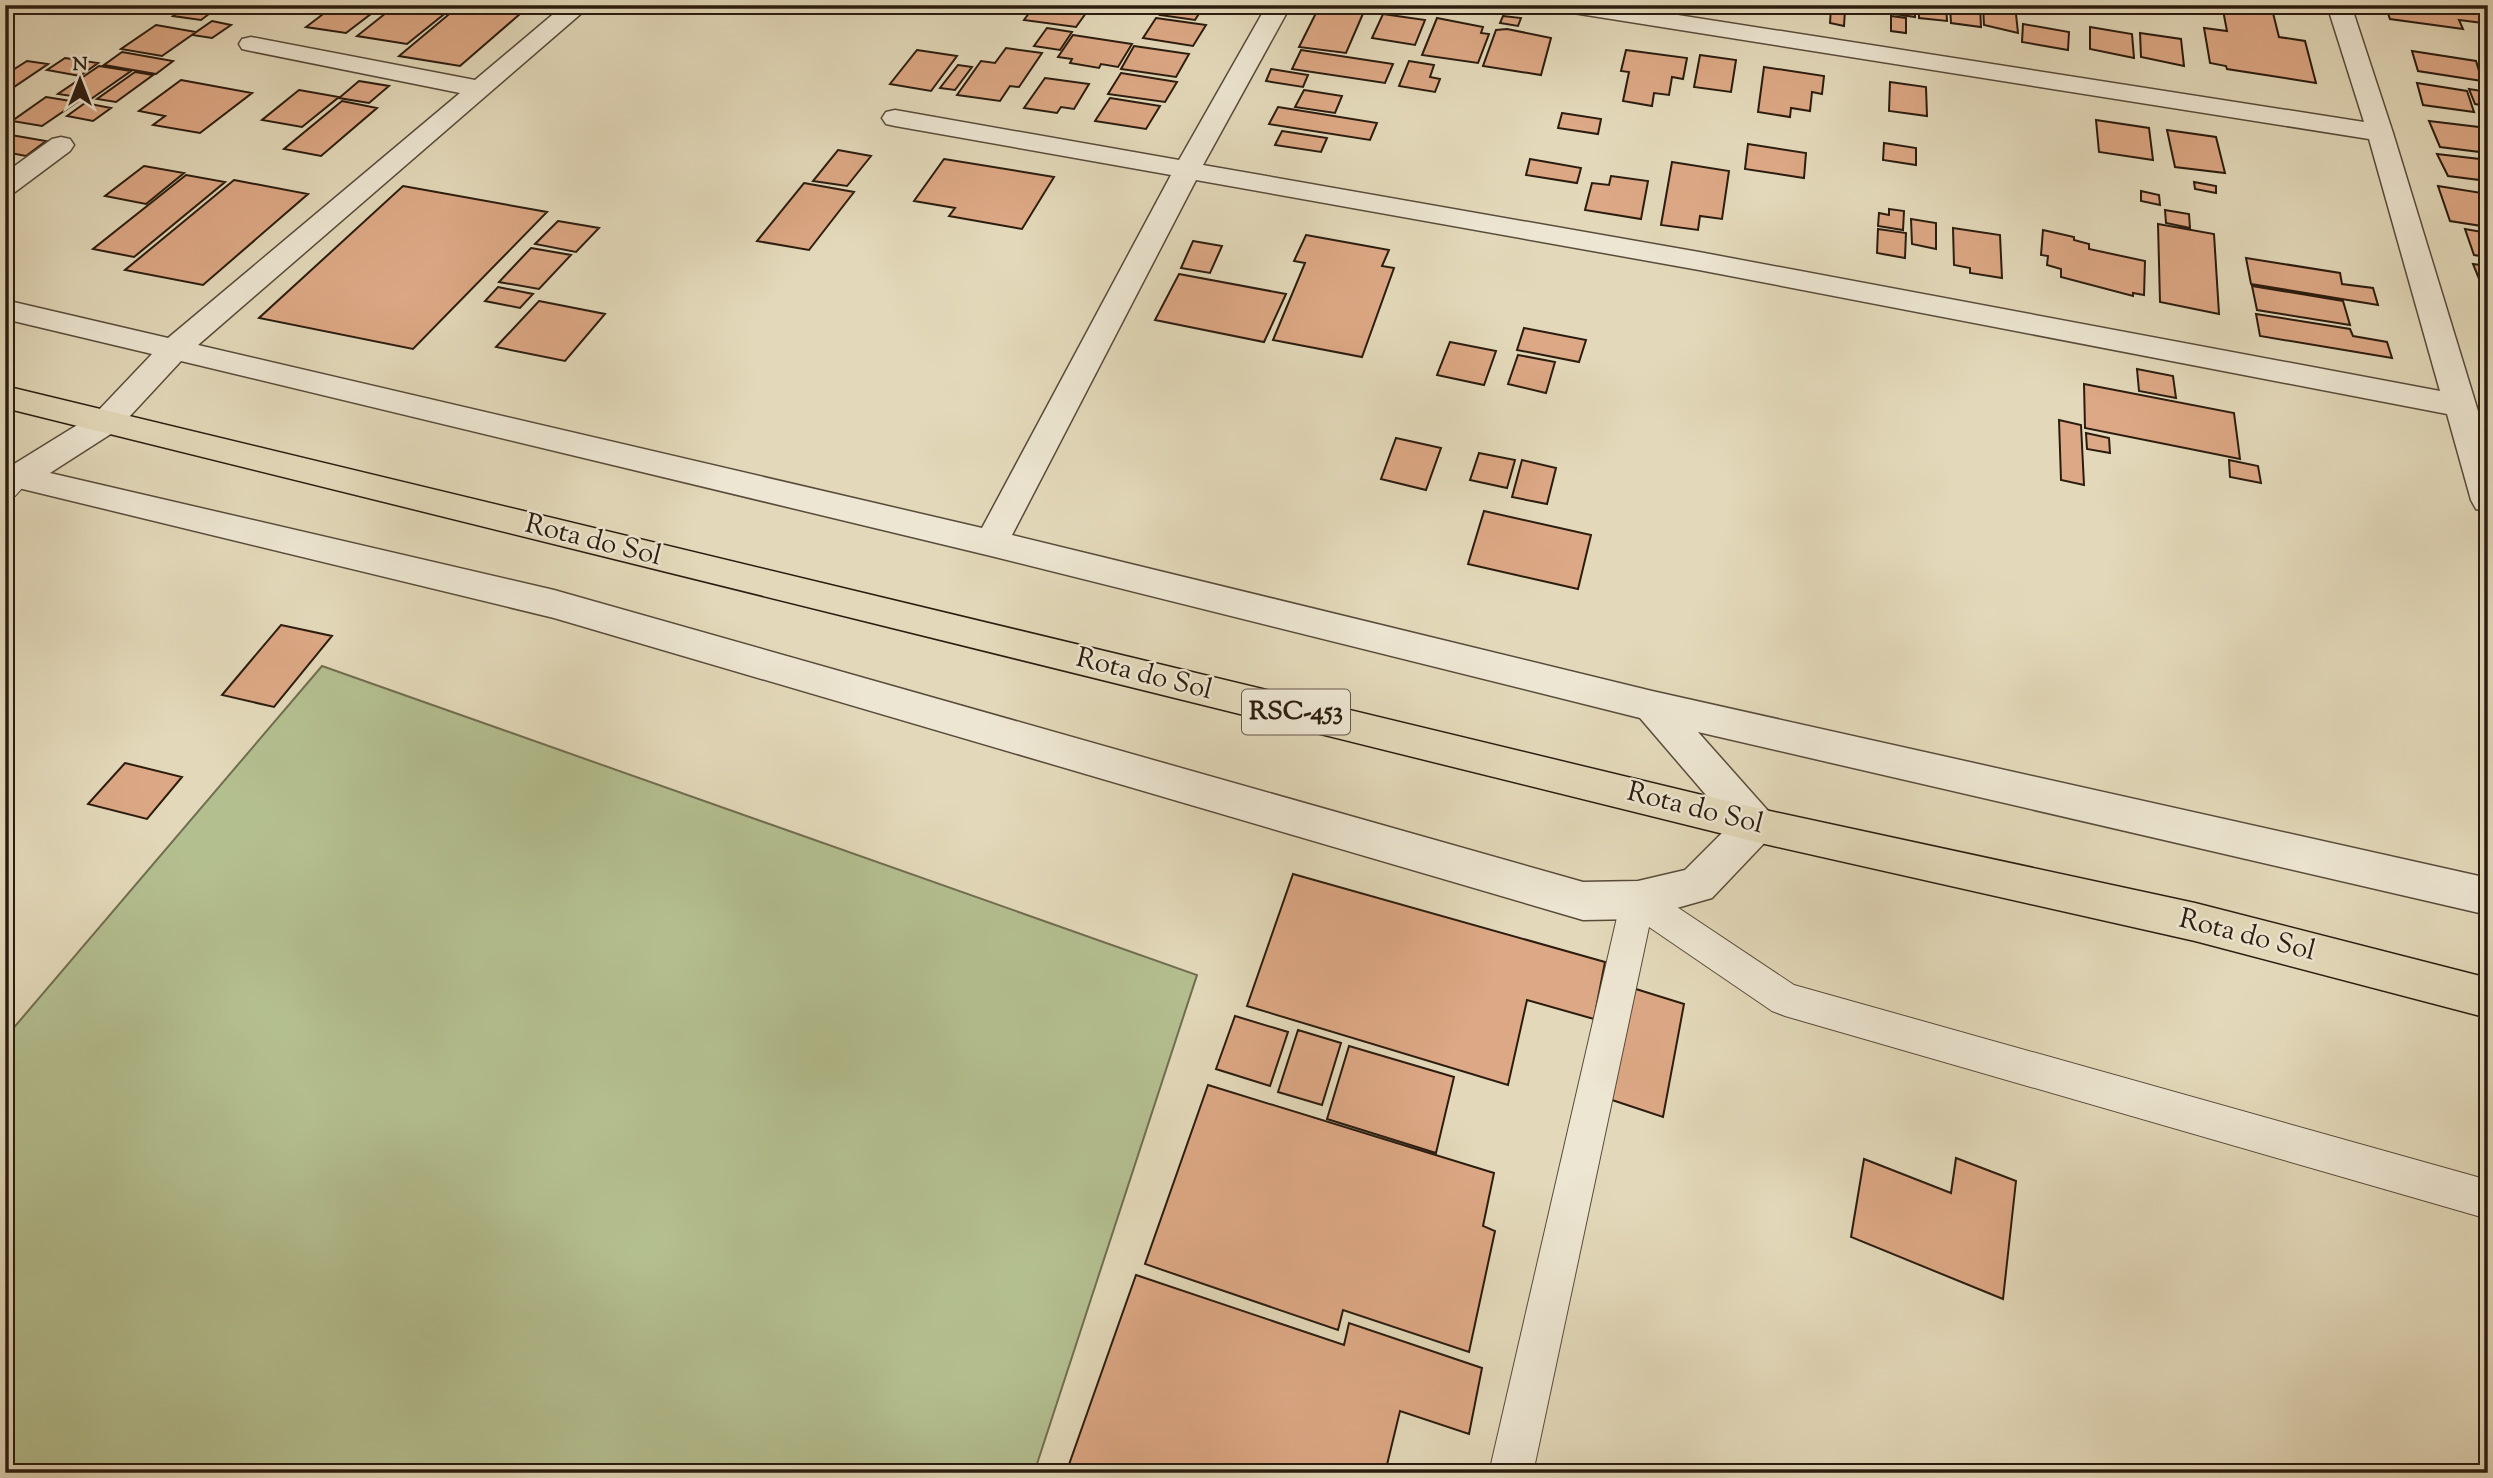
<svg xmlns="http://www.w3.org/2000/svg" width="2493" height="1478" font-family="'Sorts Mill Goudy',serif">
<rect width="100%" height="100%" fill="#e3d9ba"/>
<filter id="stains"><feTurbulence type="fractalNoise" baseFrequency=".00286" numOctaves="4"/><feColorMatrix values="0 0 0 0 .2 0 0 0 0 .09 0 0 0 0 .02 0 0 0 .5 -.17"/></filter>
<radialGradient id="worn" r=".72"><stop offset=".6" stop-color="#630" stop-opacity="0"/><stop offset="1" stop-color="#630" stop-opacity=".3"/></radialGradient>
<path fill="#b4bf90" stroke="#706e50" stroke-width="2" d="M322,666L1197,975L1034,1473H5V1038Z"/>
<path fill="#dda885" stroke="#2b1c0f" stroke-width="2" d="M335,5H369L380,7L346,33L306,27Z
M396,5H412L448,11L407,44L357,36Z
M460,5L520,14L460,66L399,56Z
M1035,5L1086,13L1076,27L1024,20Z
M1320,5L1365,9L1346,53L1299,47Z
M1383,5H1427L1424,13Z
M1887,5H1915V17L1887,13Z
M1919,5H1946L1947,21L1919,18Z
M1950,5H1980L1981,27L1951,23Z
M1983,5H2015L2018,33L1984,25Z
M2222,5H2271L2279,37L2305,41L2316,83L2227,69L2226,66L2210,63L2204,28L2227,31Z
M2385,5H2476L2483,23L2459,20L2463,29L2390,19Z
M186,7L213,11L201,20L173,16Z
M1165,7L1200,12L1195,20L1160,15Z
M1831,8L1845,10L1844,26L1830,23Z
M1383,14L1425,20L1415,45L1372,38Z
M1503,16L1521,18L1518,26L1500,23Z
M1891,16L1906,18V33L1891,31Z
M1156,18L1206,25L1193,46L1143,38Z
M1437,18L1483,27L1481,33L1489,34L1478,63L1422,55Z
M212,21L231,25L212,38L192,35Z
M2023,24L2069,32L2068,50L2022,42Z
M156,25L196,32L162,56L121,49Z
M2090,27L2132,34L2134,58L2090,49Z
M1047,28L1072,32L1060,50L1034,46Z
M1507,29L1551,38L1541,75L1483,66L1496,30Z
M2140,33L2181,39L2184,66L2141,57Z
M1073,35L1132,44L1118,67L1101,64L1099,68L1070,63L1072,59L1058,57Z
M1134,46L1189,54L1176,77L1121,69Z
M1006,48L1042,53L1019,87L1010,86L1000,101L957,95L981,61L995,63Z
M917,50L957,56L931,91L890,84Z
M1301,50L1393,64L1385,83L1292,69Z
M1626,50L1687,58L1683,79L1672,77L1669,95L1654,93L1652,106L1623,101L1629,72L1621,71Z
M2412,51L2476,61L2482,81L2418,71Z
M122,52L173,61L156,74L104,65Z
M1700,55L1736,60L1731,92L1694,87Z
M65,58L98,63L80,76L47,70Z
M27,61L48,64L5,93V75Z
M1409,61L1434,65L1430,77L1440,79L1435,92L1399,86Z
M958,65L972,67L955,90L940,88Z
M99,66L131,71L91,99L58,94Z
M1764,67L1824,76L1822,94L1812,92L1810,111L1791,108L1790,117L1758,112Z
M1271,69L1308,75L1303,87L1266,81Z
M135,72L153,75L116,102L97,99Z
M1121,73L1177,82L1165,102L1108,94Z
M1045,78L1089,84L1074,109L1061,107L1057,113L1024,108Z
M181,80L252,93L200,133L153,125L165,116L139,111Z
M359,81L389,86L369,103L339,98Z
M1890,82L1926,87L1927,116L1889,111Z
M2417,83L2467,91L2474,112L2423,105Z
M2469,89L2488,92V106L2475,104Z
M299,90L339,97L302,127L262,120Z
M1304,90L1342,96L1335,113L1295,107Z
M46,97L77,102L42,126L12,121Z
M1110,98L1160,106L1146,129L1095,121Z
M342,101L377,108L321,156L284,149Z
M85,103L111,108L93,121L67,116Z
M1278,107L1377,123L1370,140L1269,124Z
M1562,113L1601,119L1598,134L1558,128Z
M2096,120L2149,128L2153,160L2099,152Z
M2429,121L2487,128L2488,153L2440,147Z
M2167,130L2216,137L2225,173L2175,167Z
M1282,131L1327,138L1321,152L1275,145Z
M11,135L46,141L26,156L5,152V139Z
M1884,143L1916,148V165L1883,160Z
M1748,144L1806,153L1804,178L1745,169Z
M838,150L871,156L847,186L813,181Z
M2437,154L2488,160V181L2448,176Z
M944,159L1054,177L1022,229L949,216L955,208L914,201Z
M1530,159L1581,168L1577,183L1526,175Z
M1672,162L1729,171L1722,219L1700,216L1698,230L1661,225Z
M144,166L184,173L146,204L105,196Z
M186,175L225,182L134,257L93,249Z
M1611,176L1648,181L1641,219L1585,210L1592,183L1609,185Z
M234,180L308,194L203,285L125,270Z
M2194,182L2216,186V193L2195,189Z
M804,183L854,192L809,250L757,241Z
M403,186L547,212L413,349L259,318Z
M2438,186L2488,194V227L2450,221Z
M2141,191L2159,195L2160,205L2141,201Z
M1889,209L1904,211L1903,230L1878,226L1879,213L1889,215Z
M2165,210L2189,214L2190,228L2166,223Z
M1911,219L1936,223V249L1912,244Z
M558,221L599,228L576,252L535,244Z
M2158,224L2214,234L2219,314L2160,302Z
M1953,228L2000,235L2002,278L1970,273V268L1954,265Z
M1878,229L1906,233L1905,258L1877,253Z
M2465,229L2488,233V257L2474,255Z
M2043,230L2074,237V240L2089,244V249L2145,261L2144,295L2133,293V296L2061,277V269L2047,265L2048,256L2041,255Z
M1306,235L1389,250L1382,266L1394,268L1362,357L1273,340L1305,263L1294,261Z
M1193,241L1222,246L1210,273L1181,268Z
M531,248L571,255L539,289L499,282Z
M2246,258L2340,273L2342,284L2373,288L2378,305L2251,284Z
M2473,264L2488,266V296H2486Z
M1179,274L1286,294L1264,342L1155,320Z
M2252,286L2343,301L2350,325L2257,310Z
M498,287L533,294L520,308L485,301Z
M539,301L605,314L565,361L496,347Z
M2256,314L2350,329L2353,336L2387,342L2392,358L2260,336Z
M1524,328L1586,340L1579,362L1517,350Z
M1450,342L1496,351L1484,385L1437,375Z
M1518,355L1555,362L1546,393L1508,384Z
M2137,369L2173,376L2176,398L2139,391Z
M2084,384L2234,413L2240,459L2085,428Z
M2059,420L2081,425L2084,485L2061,480Z
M2086,433L2109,438L2110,453L2087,449Z
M1396,438L1441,448L1426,490L1381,479Z
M1479,453L1515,460L1507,488L1470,480Z
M1522,460L1556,468L1547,504L1512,497Z
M2229,460L2258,466L2261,483L2230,477Z
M1484,511L1591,535L1578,589L1468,564Z
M281,625L332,636L274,707L222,695Z
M125,763L182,777L147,819L88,804Z
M1293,874L1605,962L1594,1019L1527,1000L1508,1085L1247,1006Z
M1623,985L1684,1004L1663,1117L1606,1098Z
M1235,1016L1288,1032L1270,1086L1216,1069Z
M1298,1030L1341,1043L1322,1105L1278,1092Z
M1349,1046L1454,1077L1436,1153L1327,1119Z
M1208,1085L1494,1173L1483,1226L1495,1231L1469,1352L1343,1310L1338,1330L1145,1264Z
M1956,1158L2016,1181L2003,1299L1851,1237L1864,1159L1951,1193Z
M1136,1275L1344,1345L1349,1323L1482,1368L1469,1434L1400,1411L1385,1473H1066Z"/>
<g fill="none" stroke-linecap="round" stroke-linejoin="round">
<g stroke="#594b3a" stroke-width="2">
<path id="lane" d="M18,467L28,470L32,477L15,496L5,499V473Z
M1638,885L1650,889L1794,985L2488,1180V1219L1785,1016L1772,1011L1649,927L1533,1473H1489L1621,900L1626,889Z"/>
</g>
<g stroke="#594b3a" stroke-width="3">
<path id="street" d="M564,5H591L198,345L982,528L1171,175L895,126L886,124L882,118L886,112L895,110L1179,160L1267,5H1291L1203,165L1699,252L2440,391L2369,139L1567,12L1559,10L1555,5H1614L2364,122L2327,5H2351L2393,133L2488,444V512L2476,509L2471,500L2447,414L1699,270L1196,180L1012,535L1652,691L2488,878V915L1698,732L1770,813L1776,825L1770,837L1712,898L1638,919L1583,920L554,618L6,485V469L95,414L152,354L5,319V300L168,338L460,93L251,51L242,49L239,44L242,39L251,37L475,80ZM181,361L991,556L1640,718L1731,824L1685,870L1638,881L1583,882L554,590L50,473L117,430Z
M61,137L70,139L74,145L70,151L15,192L5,194V173L52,139Z"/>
</g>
<g stroke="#2b1c0f" stroke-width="3">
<path id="highway" d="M5,386L1756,808L2195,903L2488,978V1018L2195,941L1756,842L5,408Z"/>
</g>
<use href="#lane" fill="#ede6d2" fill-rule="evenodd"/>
<use href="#street" fill="#ede6d2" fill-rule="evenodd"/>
<use href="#highway" fill="#e3d9ba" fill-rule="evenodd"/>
</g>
<g text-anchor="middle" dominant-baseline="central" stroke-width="5" stroke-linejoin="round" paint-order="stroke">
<rect fill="#ede6d2" stroke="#65594a" stroke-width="2" x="1242" y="689.5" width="108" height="45" rx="5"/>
<g font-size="26" font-weight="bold" fill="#2b1c0f">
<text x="1296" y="712">RSC-453</text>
</g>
<g font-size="28" fill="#2b1c0f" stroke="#ede6d2">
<text transform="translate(593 541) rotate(14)">Rota do Sol</text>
<text transform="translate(1144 675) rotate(14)">Rota do Sol</text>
<text transform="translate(1695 809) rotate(14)">Rota do Sol</text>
<text transform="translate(2247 936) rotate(14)">Rota do Sol</text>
</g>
</g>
<rect width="2493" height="1478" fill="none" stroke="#e3d9ba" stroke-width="28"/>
<rect x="7" y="7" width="2479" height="1464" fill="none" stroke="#2b1c0f" stroke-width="3.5"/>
<rect x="14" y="14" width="2465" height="1450" fill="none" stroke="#2b1c0f" stroke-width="2"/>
<g transform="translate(80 80)" stroke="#ede6d2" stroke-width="5" paint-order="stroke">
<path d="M0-5L12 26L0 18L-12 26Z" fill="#2b1c0f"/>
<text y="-10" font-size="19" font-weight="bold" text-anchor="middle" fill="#2b1c0f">N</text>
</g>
<rect width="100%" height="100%" filter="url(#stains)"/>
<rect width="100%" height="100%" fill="url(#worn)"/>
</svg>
